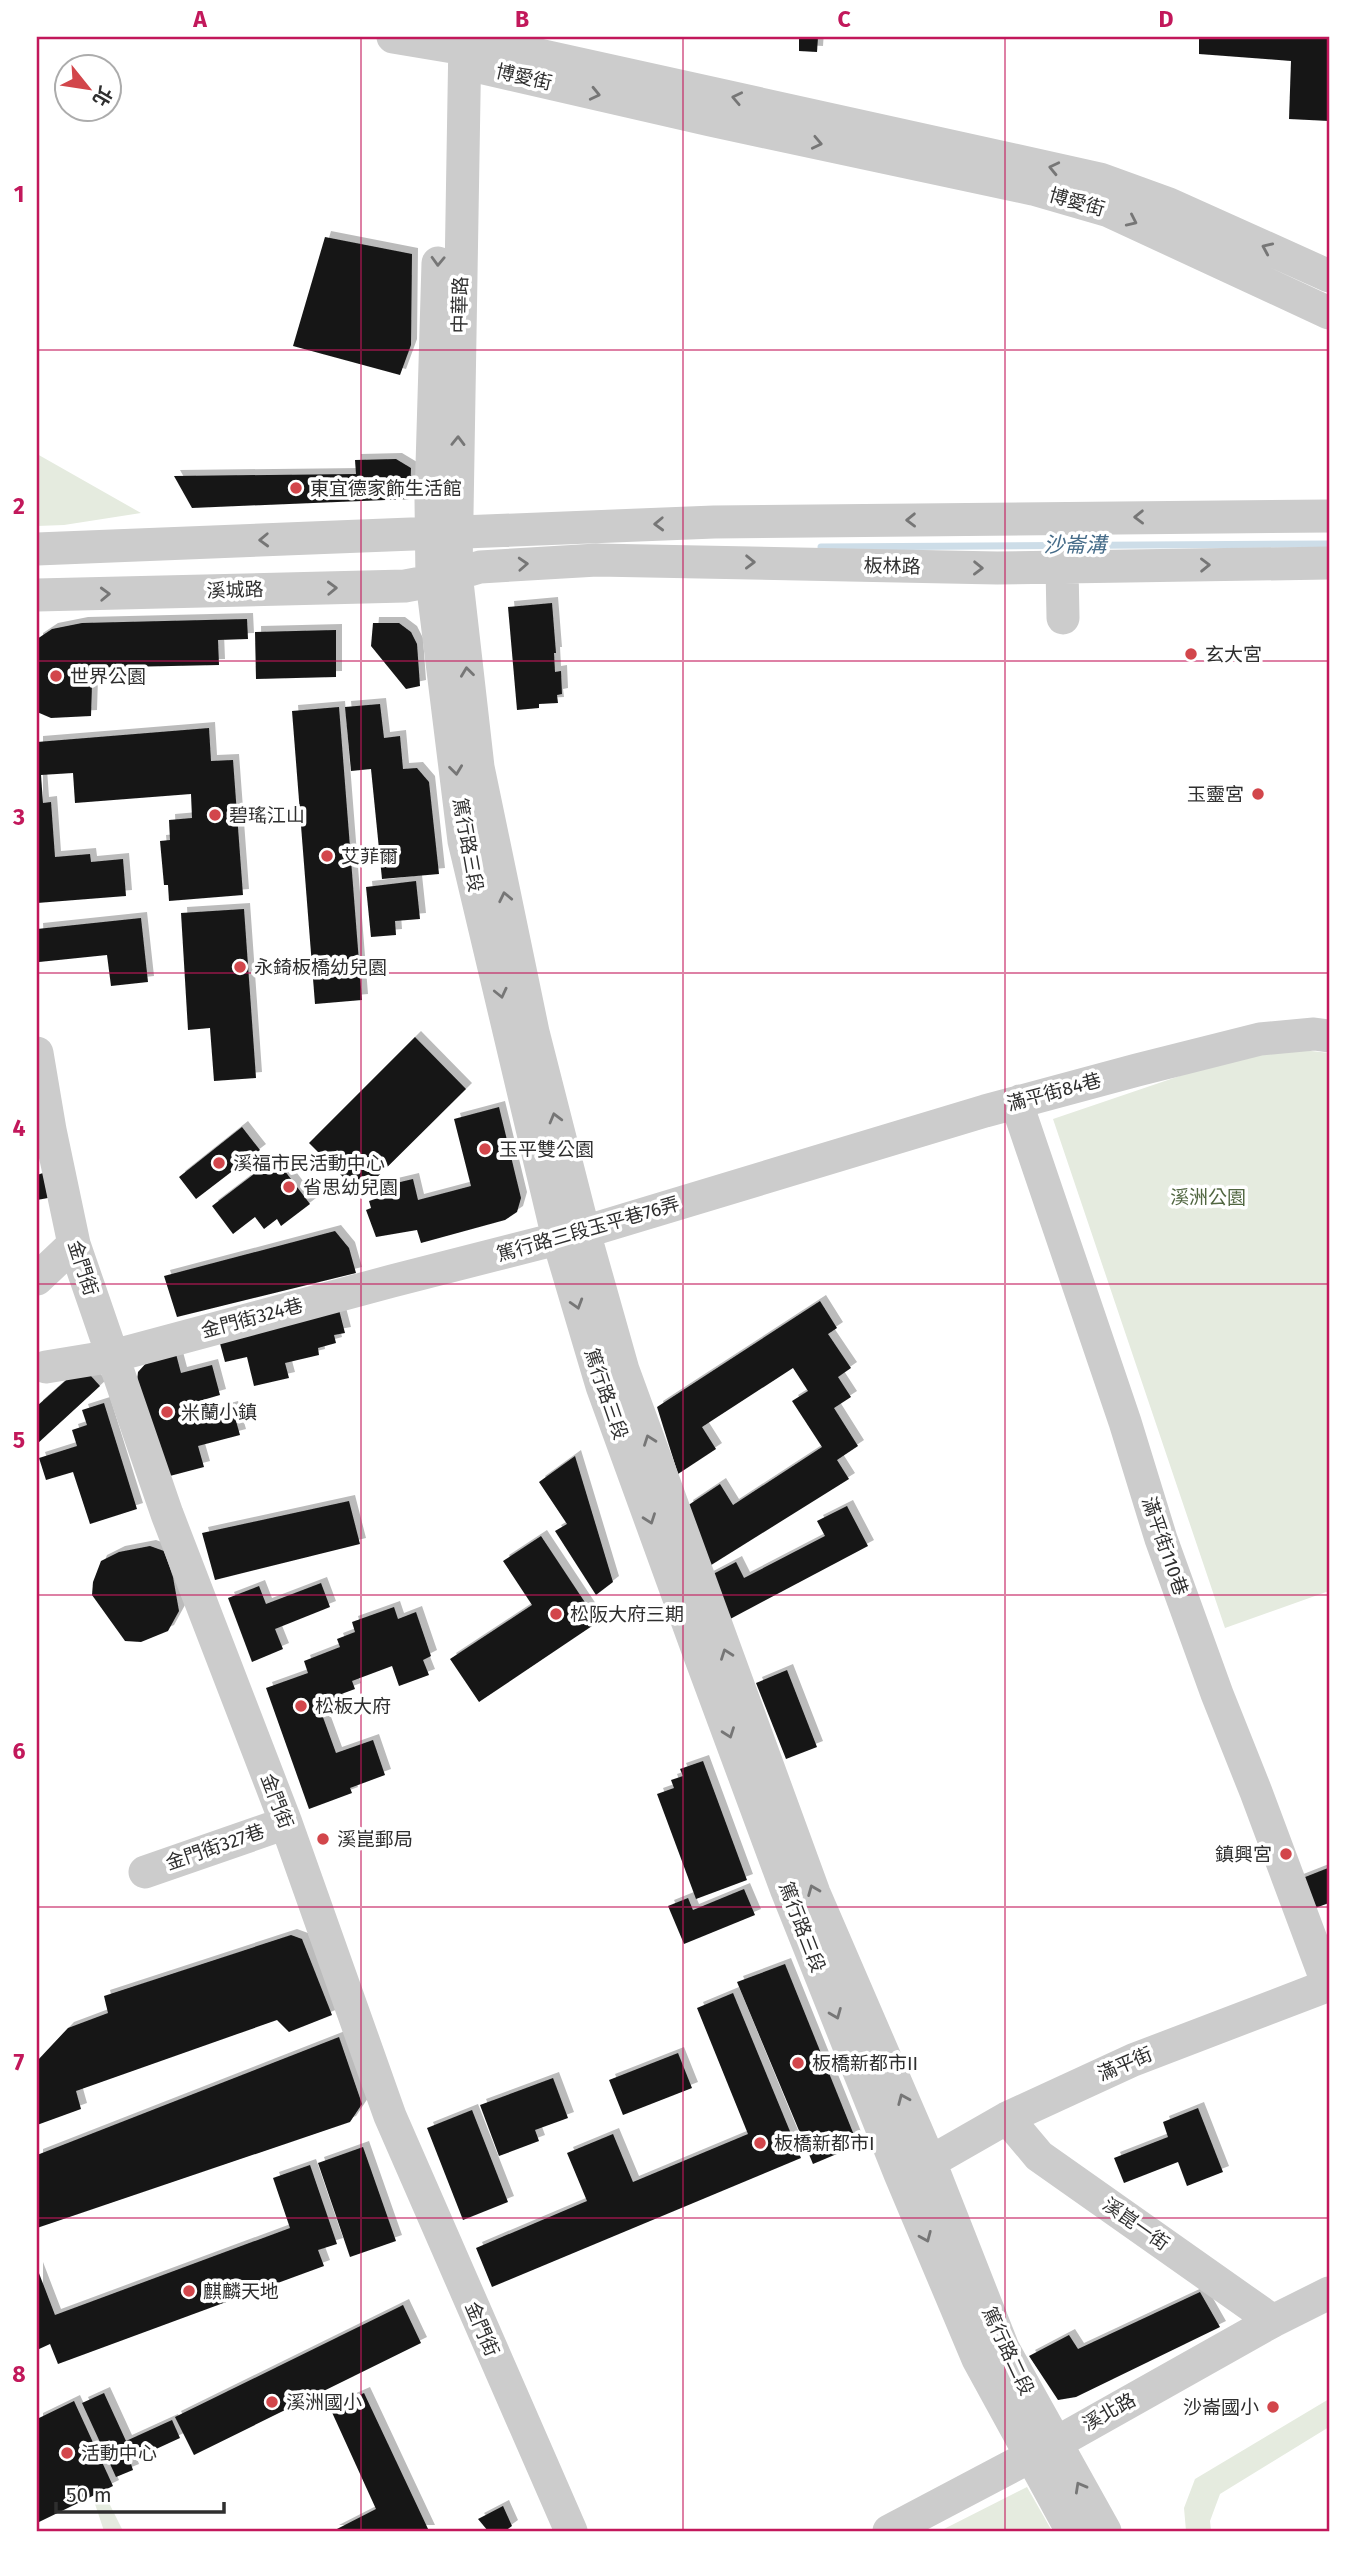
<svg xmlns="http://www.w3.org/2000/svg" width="1366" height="2568" font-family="'Fira Sans','Noto Sans TC',sans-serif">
<defs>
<filter id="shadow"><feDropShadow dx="6" dy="-6" stdDeviation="0" flood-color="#0004"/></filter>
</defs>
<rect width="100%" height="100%" fill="#fff"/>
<path fill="#e5ebdf" d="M37,454L141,513L64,525L37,526Z
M1268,1046L1329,1053V1591L1225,1628L1053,1119Z
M1329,2399V2427L1220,2494L1210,2521L1211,2531H1186L1184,2508L1195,2479Z
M1027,2487L1052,2531H940Z
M106,2497L123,2531H104L94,2501Z"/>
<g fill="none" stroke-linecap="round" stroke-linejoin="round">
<path stroke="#cddde8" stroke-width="7" d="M821,547L1329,544"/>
</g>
<path fill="#161616" filter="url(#shadow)" d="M799,37H818L817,52L799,51Z
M1199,37H1329V121L1289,119L1291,61L1199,54Z
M325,237L412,254L411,345L400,375L293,346Z
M396,459L411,468L410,499L192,508L174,476L356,474L355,460Z
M552,603L556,653H554L555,672L561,671L562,694L557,695L558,703L539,704V708L517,710L508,607Z
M247,619L248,639L218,640L219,665L76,668L75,684H92L91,716L51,718L37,712V639L52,629L82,623Z
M373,623H399L411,632L417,644L420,686L406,689L371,646Z
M336,630V677L256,679L255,632Z
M380,704L384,738L400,736L403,769L417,768L429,782L439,874L382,879L371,769L351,771L345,707Z
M339,707L362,1000L315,1004L292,711Z
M209,728L211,761L233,760L243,895L169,901L168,885H164L160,841L170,840L169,820L192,818L191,794L75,803L73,773L41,775L43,803L51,802L55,857L90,854L91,862L123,859L126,896L37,903V742Z
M416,881L420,919L395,921L396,935L371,937L366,887Z
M244,909L256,1078L214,1081L210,1028L188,1030L181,913Z
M141,918L148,982L111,986L107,955L39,962L37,929Z
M415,1037L466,1089L360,1194L309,1143Z
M499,1107L521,1198L517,1212L505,1220L421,1243L417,1230L376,1237L366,1210L371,1208L369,1201L378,1198L375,1188L413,1179L418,1200L471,1186L454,1119Z
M242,1127L260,1150L196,1199L179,1177Z
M275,1158L310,1204L281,1226L277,1219L264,1229L255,1217L233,1234L212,1206Z
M43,1173L48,1198L37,1200V1175Z
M335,1231L349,1248L356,1273L177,1317L164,1276Z
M820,1301L837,1328L828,1334L851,1368L838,1377L851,1397L834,1408L858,1446L837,1460L849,1479L708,1567L687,1506L720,1484L733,1505L822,1447L792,1401L808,1391L793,1368L702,1427L716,1449L678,1474L657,1407Z
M338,1306L345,1333L334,1335L336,1343L318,1348L319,1355L285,1363L289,1378L254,1386L247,1357L225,1362L218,1336Z
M176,1354L181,1373L212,1365L220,1395L189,1404L192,1418L232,1407L240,1435L198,1446L204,1467L166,1477L136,1390L138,1372L148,1361Z
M82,1366L100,1386L37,1444V1406Z
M104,1403L137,1509L90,1524L73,1472L46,1480L39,1458L77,1446L72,1430L87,1425L82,1410Z
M575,1456L613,1582L596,1595L555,1531L567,1524L539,1482Z
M349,1501L360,1544L215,1580L202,1533Z
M847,1506L868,1546L717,1626L696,1583L736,1562L744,1578L825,1536L817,1521Z
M541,1536L598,1622L479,1702L450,1659L532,1605L503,1561Z
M150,1546L164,1551L173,1577L179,1611L168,1631L141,1642L125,1641L92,1595L93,1582L101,1561L119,1552Z
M321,1583L330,1607L275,1629L283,1649L252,1662L228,1598L259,1586L266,1604Z
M394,1607L398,1619L416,1612L431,1656L423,1660L429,1675L399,1686L392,1666L352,1681L355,1689L336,1696L338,1702L320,1709L336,1753L373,1740L385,1775L350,1788L352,1793L309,1809L266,1688L308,1673L304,1661L340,1647L337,1639L355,1632L352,1622Z
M787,1670L817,1747L786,1759L756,1683Z
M703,1761L747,1880L696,1899L657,1794L674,1788L671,1780L683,1776L680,1769Z
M1328,1868L1329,1903L1307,1911L1295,1881Z
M744,1889L755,1915L684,1944L668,1906L688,1898L693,1910Z
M291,1935L302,1939L332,2015L289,2032L277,2020L76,2091L81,2109L37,2125V2061L68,2028L108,2013L104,1996Z
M785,1964L858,2145L813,2164L737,1982Z
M733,1993L801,2158L492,2287L476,2248L587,2201L567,2153L613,2134L633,2182L748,2134L697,2008Z
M339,2037L362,2104L350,2122L37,2228V2155Z
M678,2053L692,2088L623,2115L609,2080Z
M553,2078L568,2118L535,2130L539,2141L499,2156L480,2105Z
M1198,2108L1223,2172L1187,2186L1178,2162L1124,2183L1114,2158L1168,2137L1163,2122Z
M472,2110L508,2202L463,2220L427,2128Z
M363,2147L396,2241L350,2257L318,2163Z
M310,2165L337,2244L318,2250L324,2266L58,2364L50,2344L37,2350V2268L55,2315L290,2228L273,2178Z
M1200,2292L1220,2327L1076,2397L1058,2400L1029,2356L1069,2335L1078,2349Z
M403,2305L421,2343L194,2455L175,2417Z
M104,2393L126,2441L172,2420L180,2438L130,2461L133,2470L116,2477L82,2403Z
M364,2393L429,2531H333L376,2509L330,2408Z
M74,2401L113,2486L37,2523V2419Z
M503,2506L512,2526L505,2531H488L478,2519Z"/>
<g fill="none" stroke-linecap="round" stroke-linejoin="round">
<path stroke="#ccc" stroke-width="33" d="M393,37L465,49
M465,37L456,573L478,767L533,1032L584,1232L623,1370L814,1893L930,2162L1003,2348L1105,2531
M465,49L479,67L710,120L1033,189L1109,211L1329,313
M465,49L480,44L498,46L1100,179L1169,204L1329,276
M438,263L431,499L432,581L464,841L558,1238L602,1386L700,1656L787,1891L900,2174L978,2359L1072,2531
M37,549L714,522L1329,516
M1062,567L1063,618
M37,595L405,586L432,581L480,567L597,560L997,568L1329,563
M37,1053L50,1130L74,1244L167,1514L286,1823L390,2116L571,2531
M1020,1101L1021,1116L1125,1422L1161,1539L1217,1694L1256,1792L1328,1985
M37,1279L74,1244
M46,1367L113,1356L392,1281L584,1232L985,1111L1137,1070L1260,1039L1314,1034L1329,1036
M145,1872L286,1823
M1007,2118L1039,2156L1273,2321
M930,2162L1007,2118L1133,2060L1329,1985
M889,2531L1056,2443L1273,2321L1329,2293"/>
</g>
<defs><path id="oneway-chevron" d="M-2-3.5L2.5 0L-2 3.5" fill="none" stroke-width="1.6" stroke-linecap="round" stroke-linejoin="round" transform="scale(1.75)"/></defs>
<g stroke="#767676">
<use href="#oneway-chevron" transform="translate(595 94) rotate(13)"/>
<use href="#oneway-chevron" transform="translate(737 98) rotate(-168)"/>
<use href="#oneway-chevron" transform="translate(817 143) rotate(12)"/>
<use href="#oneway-chevron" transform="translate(1054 168) rotate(-167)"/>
<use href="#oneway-chevron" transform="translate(1132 221) rotate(25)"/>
<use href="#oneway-chevron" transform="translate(1267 248) rotate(-156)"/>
<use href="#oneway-chevron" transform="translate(438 261) rotate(92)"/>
<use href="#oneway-chevron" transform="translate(458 441) rotate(-89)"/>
<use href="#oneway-chevron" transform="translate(1139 517) rotate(179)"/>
<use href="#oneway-chevron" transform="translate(911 520) rotate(179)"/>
<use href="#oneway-chevron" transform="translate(659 524) rotate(178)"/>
<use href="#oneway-chevron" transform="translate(264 540) rotate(178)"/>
<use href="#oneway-chevron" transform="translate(750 562) rotate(1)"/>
<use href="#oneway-chevron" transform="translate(523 564) rotate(-3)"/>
<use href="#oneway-chevron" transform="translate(1205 565) rotate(-1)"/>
<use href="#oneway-chevron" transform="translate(978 568) rotate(1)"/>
<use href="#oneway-chevron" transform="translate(332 588) rotate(-2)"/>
<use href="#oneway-chevron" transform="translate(105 594) rotate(-2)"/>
<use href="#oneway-chevron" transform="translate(467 672) rotate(-97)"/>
<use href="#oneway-chevron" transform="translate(456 770) rotate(83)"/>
<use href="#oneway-chevron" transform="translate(505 897) rotate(-102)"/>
<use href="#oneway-chevron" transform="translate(501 993) rotate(77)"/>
<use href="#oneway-chevron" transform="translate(555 1118) rotate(-105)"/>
<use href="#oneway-chevron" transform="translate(577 1304) rotate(73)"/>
<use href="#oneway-chevron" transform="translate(649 1440) rotate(-110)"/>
<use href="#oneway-chevron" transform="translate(650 1519) rotate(70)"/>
<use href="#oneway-chevron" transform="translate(726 1654) rotate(-110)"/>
<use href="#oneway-chevron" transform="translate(729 1733) rotate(70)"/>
<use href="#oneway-chevron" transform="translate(813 1890) rotate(-112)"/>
<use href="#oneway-chevron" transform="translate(836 2014) rotate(68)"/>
<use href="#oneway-chevron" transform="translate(903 2099) rotate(-113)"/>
<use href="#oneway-chevron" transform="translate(926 2237) rotate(67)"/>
<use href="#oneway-chevron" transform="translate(1080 2487) rotate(-119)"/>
</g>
<path fill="none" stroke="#c2185b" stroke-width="2" stroke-opacity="0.55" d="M361,37V2531M683,37V2531M1005,37V2531M37,350H1329M37,661H1329M37,973H1329M37,1284H1329M37,1595H1329M37,1907H1329M37,2218H1329"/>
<g fill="#d2464b" stroke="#fff" stroke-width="2.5">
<circle cx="296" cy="488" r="7"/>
<circle cx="1191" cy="654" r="7"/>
<circle cx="56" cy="676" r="7"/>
<circle cx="1258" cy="794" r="7"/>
<circle cx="215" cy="815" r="7"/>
<circle cx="327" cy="856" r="7"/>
<circle cx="240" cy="967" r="7"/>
<circle cx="485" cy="1149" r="7"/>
<circle cx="219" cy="1163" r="7"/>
<circle cx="289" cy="1187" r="7"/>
<circle cx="167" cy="1412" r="7"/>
<circle cx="556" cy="1614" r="7"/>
<circle cx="301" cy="1706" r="7"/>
<circle cx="323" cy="1839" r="7"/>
<circle cx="1286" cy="1854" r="7"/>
<circle cx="798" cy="2063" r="7"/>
<circle cx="760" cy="2143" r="7"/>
<circle cx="189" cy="2291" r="7"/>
<circle cx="272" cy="2402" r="7"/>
<circle cx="1273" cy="2407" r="7"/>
<circle cx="67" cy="2453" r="7"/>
</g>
<g text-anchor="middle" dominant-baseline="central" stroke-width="7" stroke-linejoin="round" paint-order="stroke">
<g font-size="19" fill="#2f2f2f" stroke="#fff">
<text transform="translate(524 77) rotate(13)">博愛街</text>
<text transform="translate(1077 202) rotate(16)">博愛街</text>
<text transform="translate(460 305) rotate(-89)">中華路</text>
<text transform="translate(892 566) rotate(1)">板林路</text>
<text transform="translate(235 590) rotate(-2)">溪城路</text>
<text transform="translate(468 845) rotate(80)">篤行路三段</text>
<text transform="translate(1054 1092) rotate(-15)">滿平街84巷</text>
<text transform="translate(588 1229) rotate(-16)">篤行路三段玉平巷76弄</text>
<text transform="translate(83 1268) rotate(72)">金門街</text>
<text transform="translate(252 1318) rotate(-15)">金門街324巷</text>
<text transform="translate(606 1394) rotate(71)">篤行路三段</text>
<text transform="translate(1165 1546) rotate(71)">滿平街110巷</text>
<text transform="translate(277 1801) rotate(69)">金門街</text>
<text transform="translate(215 1847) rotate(-19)">金門街327巷</text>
<text transform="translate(802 1927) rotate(69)">篤行路三段</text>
<text transform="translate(1125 2064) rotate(-23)">滿平街</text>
<text transform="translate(1136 2224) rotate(35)">溪崑一街</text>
<text transform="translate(482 2329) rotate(67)">金門街</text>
<text transform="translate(1008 2351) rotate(65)">篤行路二段</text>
<text transform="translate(1109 2412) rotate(-29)">溪北路</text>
</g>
<g font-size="19" fill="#2f2f2f" stroke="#fff" text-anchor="start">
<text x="310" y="488">東宜德家飾生活館</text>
<text x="1205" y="654">玄大宮</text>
<text x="70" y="676">世界公園</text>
<text x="1244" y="794" text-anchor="end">玉靈宮</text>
<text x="229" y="815">碧瑤江山</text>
<text x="341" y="856">艾菲爾</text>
<text x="254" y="967">永錡板橋幼兒園</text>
<text x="499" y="1149">玉平雙公園</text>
<text x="233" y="1163">溪福市民活動中心</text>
<text x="303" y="1187">省思幼兒園</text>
<text x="181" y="1412">米蘭小鎮</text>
<text x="570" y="1614">松阪大府三期</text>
<text x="315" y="1706">松板大府</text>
<text x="337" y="1839">溪崑郵局</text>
<text x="1272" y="1854" text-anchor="end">鎮興宮</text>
<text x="812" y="2063">板橋新都市II</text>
<text x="774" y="2143">板橋新都市I</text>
<text x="203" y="2291">麒麟天地</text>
<text x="286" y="2402">溪洲國小</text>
<text x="1259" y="2407" text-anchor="end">沙崙國小</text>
<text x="81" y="2453">活動中心</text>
</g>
<g font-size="19" fill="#516641" stroke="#fff">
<text x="1208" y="1197">溪洲公園</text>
</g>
<g font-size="21" font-style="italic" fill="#466c89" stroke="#fff">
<text x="1075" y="545">沙崙溝</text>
</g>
</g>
<rect width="1366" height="2568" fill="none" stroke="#ffffff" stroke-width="77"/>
<g transform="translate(88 88) rotate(120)"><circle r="33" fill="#ffffff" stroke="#acacac" stroke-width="2"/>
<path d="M0-5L12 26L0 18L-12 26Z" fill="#d2464b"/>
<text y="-10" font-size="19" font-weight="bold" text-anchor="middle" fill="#2f2f2f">北</text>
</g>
<path d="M56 2502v10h168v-10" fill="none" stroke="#2f2f2f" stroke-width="3.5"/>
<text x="66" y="2502" font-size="21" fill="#2f2f2f" stroke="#ffffff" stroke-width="5" paint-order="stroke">50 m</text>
<rect x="38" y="38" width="1290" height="2492" fill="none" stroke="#c2185b" stroke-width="2.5"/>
<g font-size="23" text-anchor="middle" font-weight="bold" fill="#c2185b">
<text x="200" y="27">A</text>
<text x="522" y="27">B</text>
<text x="844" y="27">C</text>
<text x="1166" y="27">D</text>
<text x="19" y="202">1</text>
<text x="19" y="514">2</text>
<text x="19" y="825">3</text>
<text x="19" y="1136">4</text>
<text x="19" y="1448">5</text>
<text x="19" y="1759">6</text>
<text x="19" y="2070">7</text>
<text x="19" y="2382">8</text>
</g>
</svg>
